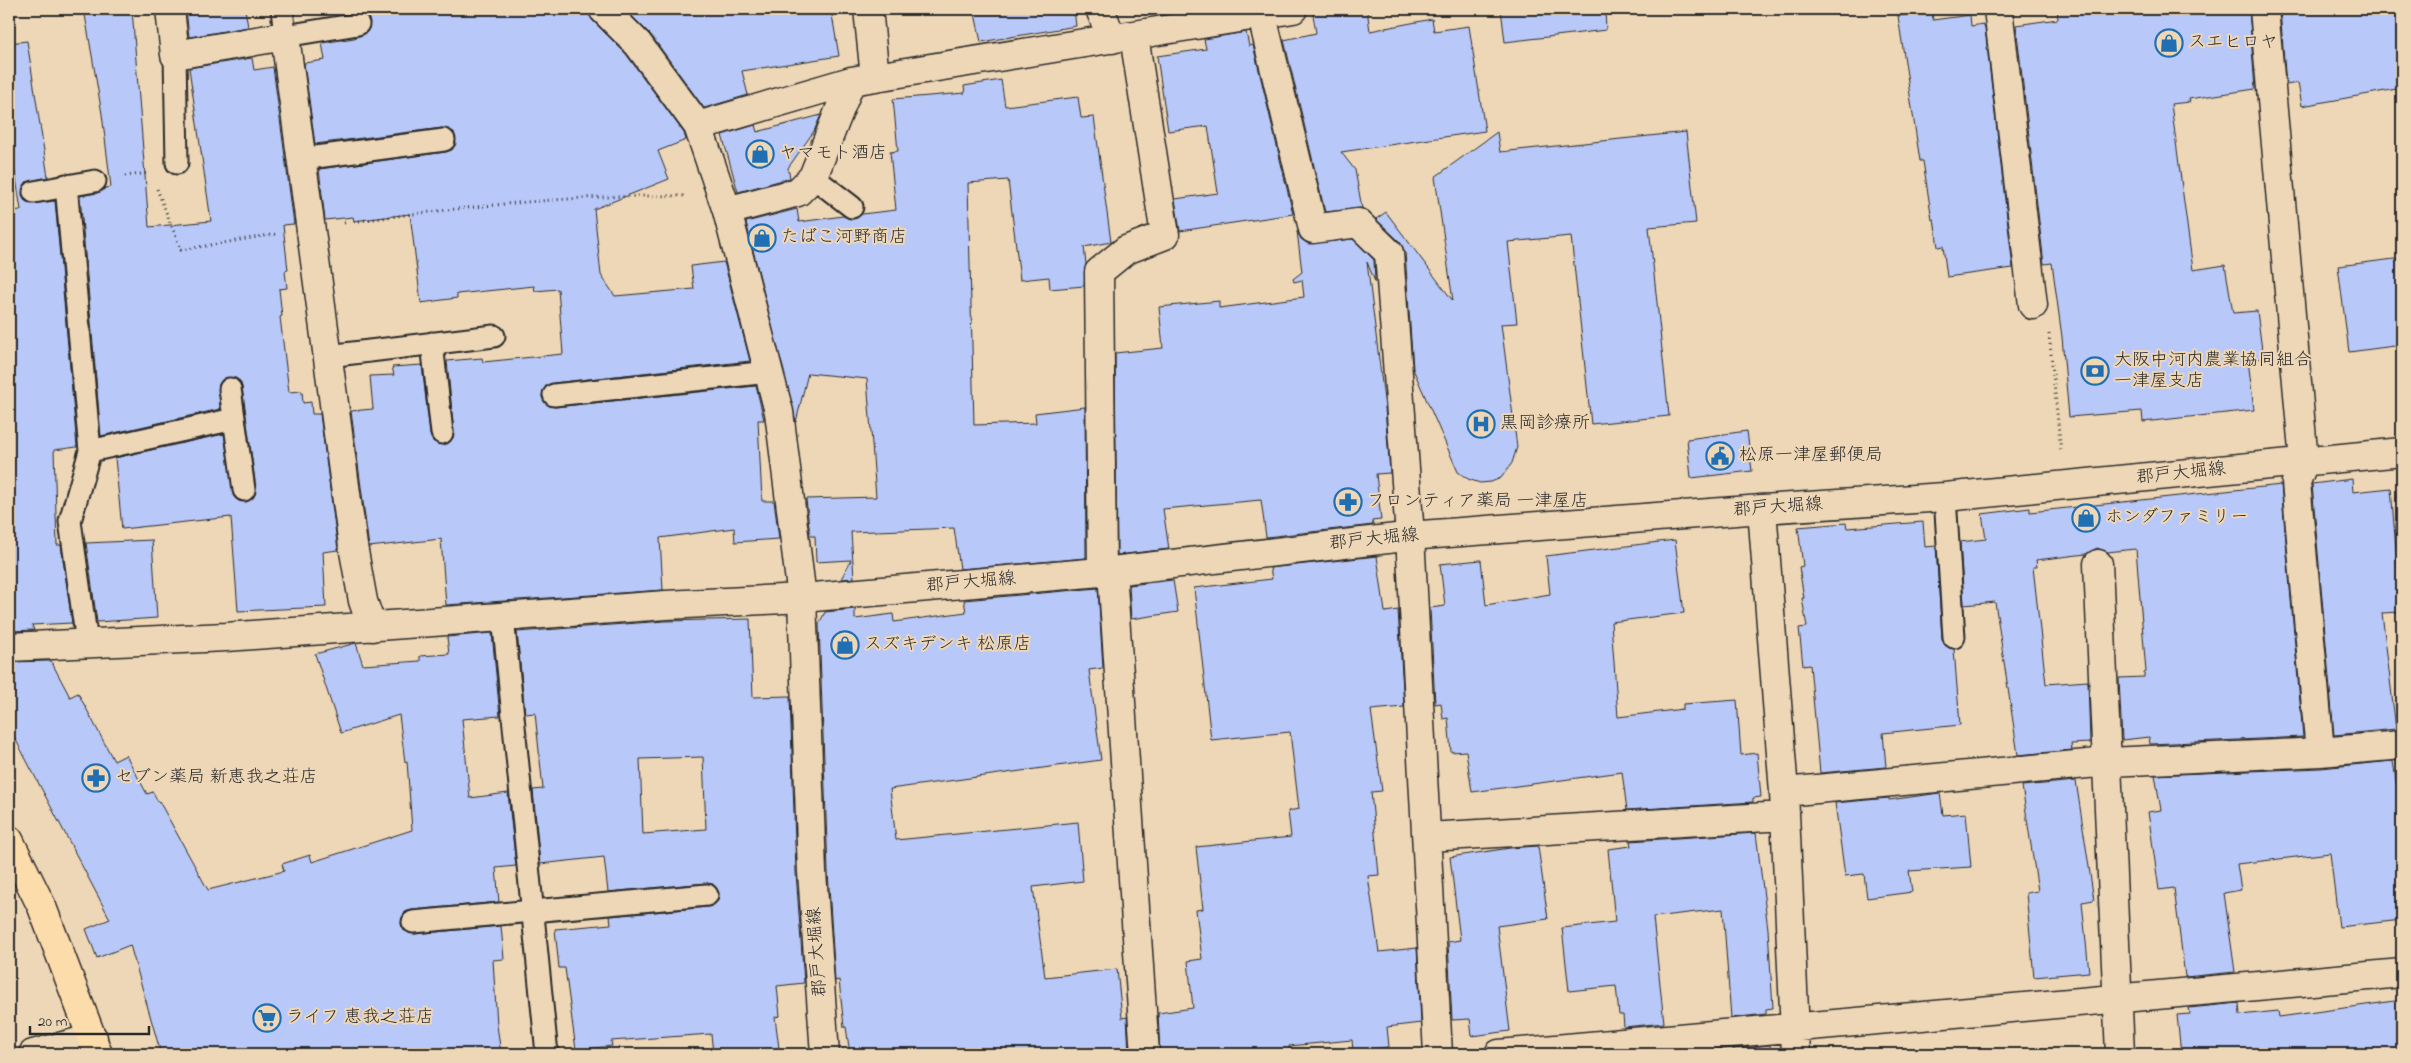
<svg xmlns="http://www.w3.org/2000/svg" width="2411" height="1063" font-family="'Indie Flower','Klee One',sans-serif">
<rect width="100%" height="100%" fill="#eed7b7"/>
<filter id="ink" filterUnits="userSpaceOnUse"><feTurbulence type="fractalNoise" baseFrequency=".02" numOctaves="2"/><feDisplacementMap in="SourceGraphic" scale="10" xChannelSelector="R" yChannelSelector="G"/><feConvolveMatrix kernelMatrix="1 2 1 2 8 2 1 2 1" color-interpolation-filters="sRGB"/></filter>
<g filter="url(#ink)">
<path fill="#b8c8f8" stroke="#2b2b2b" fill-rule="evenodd" d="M84,9H132L149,227L211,221L189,68L252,58L254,70L273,67L294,224L283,225L288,270L285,271L287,288L279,289L282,316L280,317L289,392L302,391L303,403L311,402L312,414H320L338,550L323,552L326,607L238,611L231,517L122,529L115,458L224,434L234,497L239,501L246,502L255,495L256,488L242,387L240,381L234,377L223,379L219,384L220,409L101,436L80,196L97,193L105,188L111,187L102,114Z
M186,9H245L248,27L189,37Z
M359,9H588L592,20L626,54L684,133L686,140L658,151L669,179L594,209L601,275L615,296L694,289L691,266L724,262L750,361L553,383L543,390L542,397L549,406L555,407L756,386L764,420H758L762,501H774L779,539L735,542L734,528L660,538L663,590L446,605L441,539L369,547L351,411L373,409L370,376L394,375L392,367L422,365L430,435L437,444L444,445L453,438L454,432L447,361L482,358L483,362L563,354L558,289L535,291L534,286L457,294V298L421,303L410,214L354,221L353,217L325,220L319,169L446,152L452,150L456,144L454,132L442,128L315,144L304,63L325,60L322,43L354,38L366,33L370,22L367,16L360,12Z
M625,9H831L839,56L742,71L748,95L704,108L651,35Z
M974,9H1074L1076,26L981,42Z
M1312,9H1367L1370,31L1432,19L1434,31L1469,26L1485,131L1341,152L1355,170L1362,208L1325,212L1284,40L1316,33Z
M1501,9H1605L1606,30L1505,42Z
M2057,9H2249L2255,89L2189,99L2190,102L2171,104L2193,270L2225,265L2233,313L2257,311L2263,358L2248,360L2254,410L2143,422L2142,411L2069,417L2062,337L2052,263L2044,264L2016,25L2058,19Z
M2280,9H2380L2381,16L2402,12V88L2302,106L2298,83L2286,85Z
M1932,12L1933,20L1970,15L1971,26L1983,24L1985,29L2013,268L1947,277L1943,246L1938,247L1934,219L1932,220L1923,161H1920L1898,16Z
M1246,32L1249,46L1253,45L1293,214L1180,231L1175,199L1218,193L1208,126L1168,131L1157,56L1206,49L1204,39Z
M27,41L48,177L26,182L22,194L24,200L30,204L55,201L77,447L54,450L57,545H61L72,623L32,625L34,630L9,631V532H14L9,454V211L21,210L9,134V43Z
M1001,80L1005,106L1078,97L1081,118L1094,117L1111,242L1084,247L1086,264L1084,286L1050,289L1049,277L1020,280L1008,180L968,183L974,425L1036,423L1035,413L1085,407L1086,558L960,569L954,528L851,532L854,578L841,579L851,560L816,562L815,536H810L806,499L876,497L867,379L808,373L796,422L746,222L797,209L799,222L843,216L851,219L857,218L862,214L896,210L890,152L898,151L893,99L965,93L964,86Z
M821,115L814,131L788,168L790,178L738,192L722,135L755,125L757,132Z
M1497,132L1500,152L1686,132L1696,223L1649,227L1669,416L1591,424L1571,236L1508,242L1517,323L1501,324L1517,447L1512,463L1501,478L1491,482L1480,483L1468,479L1458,472L1413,369L1405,252L1400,242L1376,219L1386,212L1453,301L1435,177Z
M1297,231L1301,239L1308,244L1353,239L1374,260L1375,282L1367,262L1385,408L1390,473L1376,474L1381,520L1372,521L1373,525L1266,537L1261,500L1163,509L1169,549L1117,555L1115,353L1163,348L1159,307L1219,301V308L1304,297L1302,280L1294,282L1293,279L1302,272Z
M2402,258V345L2349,352L2338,266Z
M1747,431L1752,471L1691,478L1687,439Z
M2352,479L2353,492L2391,488L2401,612L2382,613L2396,729L2334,735L2312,484Z
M2281,485L2303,737L2150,744L2149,737L2122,740L2119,678L2144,677V673L2146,672L2136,549L2107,552L2097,548L2086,554L2036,560L2037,567H2033L2046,684L2088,681L2090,743L2071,744L2072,750L2018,755L1995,602L1964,605L1960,542L1986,539L1982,514L2030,508V512Z
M1923,522L1925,547L1936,546L1942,638L1944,644L1954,649L1960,725L1883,733L1886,767L1820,773L1810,665L1803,666L1799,628L1807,627L1802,598H1804L1799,567L1803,566L1798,527L1846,523L1847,528Z
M152,540L157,618L97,622L86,543Z
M1675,540L1684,613L1611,622L1618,717L1683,709V704L1737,700L1741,755L1757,753L1761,797L1753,798V802L1627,810L1622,772L1472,792L1466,751L1451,752L1448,718L1443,719L1441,703L1435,704L1430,608L1445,606L1440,564L1481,560L1486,605L1550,594L1546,556Z
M1377,556L1385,612L1398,610L1404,707L1371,710L1382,791L1371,792L1379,875L1368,876L1379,952L1417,948L1421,1023L1387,1027L1389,1047L1353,1051L1352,1040L1289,1046L1290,1052L1270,1054H1160L1158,1013L1193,1008L1188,961L1202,959L1196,910L1203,909L1196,847L1291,837L1288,811L1299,809L1290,732L1211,740L1194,588L1272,579L1270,568Z
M1173,580L1178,612L1131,619L1129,585Z
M1098,588L1103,668L1089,670L1101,760L890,789L896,840L1078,822L1083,881L1033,887L1045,977L1117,969L1122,1018L1127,1017L1129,1054H850L846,1027H844L839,980L835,981L828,871L819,624L825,612L855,609V619L893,614L894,622L966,612L964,600Z
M750,619L753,697L790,696L796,873L804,983L777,986L780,1016L775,1017L779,1048L757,1050L758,1054H713L711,1034L611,1041L612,1046L576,1050L565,968H559L555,929L611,924L610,916L708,907L718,901L719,893L713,884L706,883L608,892L604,857L540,864L533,790L543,789L535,713L525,714L517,632L665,621ZM703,757L706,829L643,834L640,759Z
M492,633L500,716L462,719L470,798L508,793L516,866L496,868L499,902L412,910L405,912L401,923L403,930L414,934L501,926L504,959L493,960L497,1025L501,1054H161L130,945L97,958L86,929L110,919L9,727V662L51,661L70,697L78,693L114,761L126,755L147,794L153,792L158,802L159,801L208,890L284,871L282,864L310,855L312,862L412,830L407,761L405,762L399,715L341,733L315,654L356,643L363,665L420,661V656L449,654L447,637Z
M2393,761L2398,794L2402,793V920L2339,927L2330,853L2237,864L2241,890L2224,893L2235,972L2185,977L2174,888L2159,890L2148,812L2161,810L2155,775L2321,768Z
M2076,781L2094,900L2082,902L2089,972L2034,977L2026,893L2038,891L2022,786Z
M1940,793L1943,815L1966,813L1971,867L1909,871L1912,892L1867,898L1864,874L1845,876L1835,803L1889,798V800Z
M1756,833L1768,929L1773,1008L1766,1009V1014L1731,1018L1723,909L1653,917L1664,1023L1624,1027L1623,1015H1619L1616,986L1569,991L1562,928L1615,922L1608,849L1631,846L1630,841Z
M1538,846L1548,919L1497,926L1510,1031L1472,1036L1470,1019L1452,1020L1448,942L1460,940L1450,857L1510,848Z
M2402,1000V1054H2181L2177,1015L2190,1014L2189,1008L2239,1003L2240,1015L2278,1011L2279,1017Z
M1770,1045L1771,1054H1734L1733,1049Z"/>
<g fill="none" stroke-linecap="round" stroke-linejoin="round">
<g stroke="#2b2b2b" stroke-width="25">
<path id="lane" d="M282,9L285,36L358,24
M175,55L177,163
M301,159L444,140
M813,177L852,207
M66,185L90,451L70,521L87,643
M34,192L95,181
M432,343L442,433
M328,356L494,336
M230,389L244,490
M554,395L769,372
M90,451L234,419
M1945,497L1954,637
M503,617L547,1054
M413,922L707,895"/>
</g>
<g stroke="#2b2b2b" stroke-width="31">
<path id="street" d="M170,9L175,55L285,36L353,546L363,601L372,627
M868,9L875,77
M1100,9L1112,39
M1998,9L2033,305
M2264,9L2304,462L2296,482L2320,752
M1262,16L1313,229L1358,223L1389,253L1410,536L1438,1054
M698,126L851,81L1293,9
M727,211L798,192L813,177L851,81
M1762,509L1784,792L1796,1054
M2098,564L2120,1054
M1112,571L1145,1054
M1102,572L1099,272L1126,250L1165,235L1134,36
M9,647L226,637L666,605L802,598L779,412L727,211L698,126L638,44L603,9
M1784,792L2109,762L2320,752L2402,745
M1428,837L1784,816
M33,1054L93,1038
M1499,1054L2402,973"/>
</g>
<g stroke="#2b2b2b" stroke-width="31">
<path id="secondary" d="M825,1054L812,872L802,598L1112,571L1422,535L1762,509L1945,497L2402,452"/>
</g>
<g stroke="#2b2b2b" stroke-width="31">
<path id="primary" d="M9,840L42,907L98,1054"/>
</g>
<path stroke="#2b2b2b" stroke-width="3" stroke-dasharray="1 4" stroke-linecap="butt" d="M125,176L149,173
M157,189L181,250L276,234
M344,223C457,208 571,194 686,196
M2049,334L2061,452"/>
<use href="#lane" stroke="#eed7b7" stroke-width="21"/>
<use href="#street" stroke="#eed7b7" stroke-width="28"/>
<use href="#secondary" stroke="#eed7b7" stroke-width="28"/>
<use href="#primary" stroke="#fddcac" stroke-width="28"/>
</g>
</g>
<defs>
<g id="shop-ring" transform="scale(1.4375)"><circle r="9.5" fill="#eed7b7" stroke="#1f6fb2" stroke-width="1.5"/><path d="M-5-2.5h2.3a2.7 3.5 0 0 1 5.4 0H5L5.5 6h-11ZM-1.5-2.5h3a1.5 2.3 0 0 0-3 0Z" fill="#1f6fb2"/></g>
<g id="bank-ring" transform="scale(1.4375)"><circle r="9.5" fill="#eed7b7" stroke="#1f6fb2" stroke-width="1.5"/><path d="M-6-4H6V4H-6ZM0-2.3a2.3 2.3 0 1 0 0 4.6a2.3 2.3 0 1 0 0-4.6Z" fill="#1f6fb2"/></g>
<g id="hospital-ring" transform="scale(1.4375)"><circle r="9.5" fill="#eed7b7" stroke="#1f6fb2" stroke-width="1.5"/><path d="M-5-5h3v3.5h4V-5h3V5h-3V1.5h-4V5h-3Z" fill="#1f6fb2"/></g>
<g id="civic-ring" transform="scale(1.4375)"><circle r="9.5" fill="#eed7b7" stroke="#1f6fb2" stroke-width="1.5"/><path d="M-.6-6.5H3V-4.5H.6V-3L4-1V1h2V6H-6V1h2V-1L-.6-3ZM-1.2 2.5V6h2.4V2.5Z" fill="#1f6fb2"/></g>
<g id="pharmacy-ring" transform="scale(1.4375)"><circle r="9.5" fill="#eed7b7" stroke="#1f6fb2" stroke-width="1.5"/><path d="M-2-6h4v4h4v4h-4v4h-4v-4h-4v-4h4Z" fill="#1f6fb2"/></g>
<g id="supermarket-ring" transform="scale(1.4375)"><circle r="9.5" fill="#eed7b7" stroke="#1f6fb2" stroke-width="1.5"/><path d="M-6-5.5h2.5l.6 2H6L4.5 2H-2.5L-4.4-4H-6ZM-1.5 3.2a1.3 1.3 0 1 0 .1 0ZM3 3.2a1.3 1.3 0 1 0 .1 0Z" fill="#1f6fb2"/></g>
</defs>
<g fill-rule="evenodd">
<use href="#shop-ring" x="2169" y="43"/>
<use href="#shop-ring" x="760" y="154"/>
<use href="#shop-ring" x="762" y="238"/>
<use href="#bank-ring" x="2095" y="371"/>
<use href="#hospital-ring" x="1481" y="424"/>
<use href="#civic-ring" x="1720" y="456"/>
<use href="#pharmacy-ring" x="1348" y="502"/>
<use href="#shop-ring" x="2086" y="518"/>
<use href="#shop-ring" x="845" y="645"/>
<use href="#pharmacy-ring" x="96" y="778"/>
<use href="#supermarket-ring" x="267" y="1018"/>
</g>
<g text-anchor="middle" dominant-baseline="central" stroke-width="4" stroke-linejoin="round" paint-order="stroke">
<g font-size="18" fill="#2b2b2b" stroke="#eed7b7" text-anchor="start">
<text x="2188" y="43">スエヒロヤ</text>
<text x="779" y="154">ヤマモト酒店</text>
<text x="781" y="238">たばこ河野商店</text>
<text x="2114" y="361">大阪中河内農業協同組合<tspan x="2114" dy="21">一津屋支店</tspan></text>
<text x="1500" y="424">黒岡診療所</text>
<text x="1739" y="456">松原一津屋郵便局</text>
<text x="1367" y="502">フロンティア薬局 一津屋店</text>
<text x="2105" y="518">ホンダファミリー</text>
<text x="864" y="645">スズキデンキ 松原店</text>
<text x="115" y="778">セブン薬局 新恵我之荘店</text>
<text x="286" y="1018">ライフ 恵我之荘店</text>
</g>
<g font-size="18" fill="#2b2b2b" stroke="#eed7b7">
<text transform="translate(2181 474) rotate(-6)">郡戸大堀線</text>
<text transform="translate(1778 508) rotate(-4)">郡戸大堀線</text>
<text transform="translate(1374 540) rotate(-6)">郡戸大堀線</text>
<text transform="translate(971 583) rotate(-5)">郡戸大堀線</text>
<text transform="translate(818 952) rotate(-94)">郡戸大堀線</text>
</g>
</g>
<rect width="2411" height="1063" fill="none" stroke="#eed7b7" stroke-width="30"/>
<rect x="15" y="15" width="2381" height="1033" fill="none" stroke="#2b2b2b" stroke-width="2" filter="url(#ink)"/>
<path d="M30 1026v8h119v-8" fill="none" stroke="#2b2b2b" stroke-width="2.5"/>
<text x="38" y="1026" font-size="15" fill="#2b2b2b" stroke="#eed7b7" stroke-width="4" paint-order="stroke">20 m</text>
</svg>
